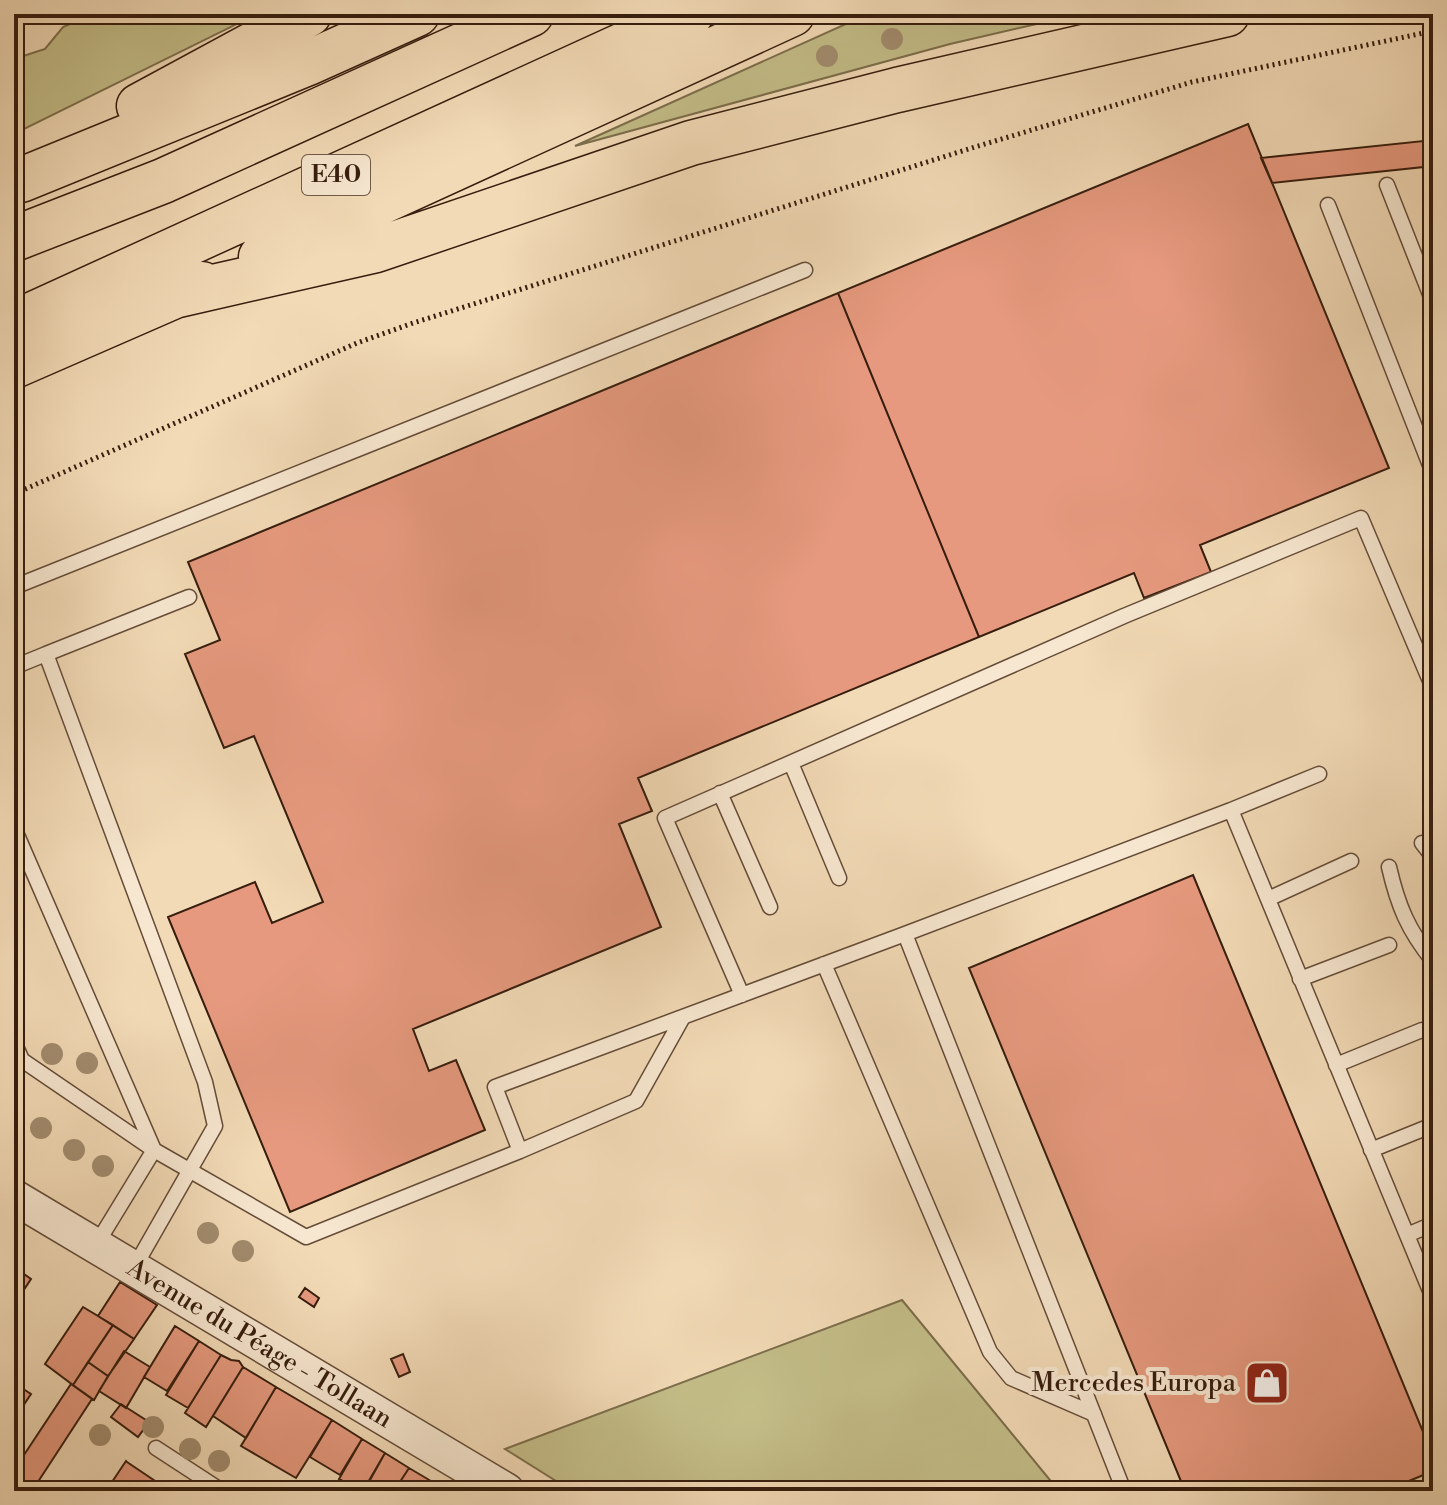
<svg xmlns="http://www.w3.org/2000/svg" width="1447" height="1505" font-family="'Libre Bodoni',serif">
<rect width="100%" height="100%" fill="#f2dab6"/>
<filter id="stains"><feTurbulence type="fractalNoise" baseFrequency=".0025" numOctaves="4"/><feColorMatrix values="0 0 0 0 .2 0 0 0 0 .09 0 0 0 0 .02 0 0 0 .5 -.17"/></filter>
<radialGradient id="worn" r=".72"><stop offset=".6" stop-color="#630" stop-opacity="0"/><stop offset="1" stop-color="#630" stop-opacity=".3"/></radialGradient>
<path fill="#c3bd88" stroke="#7c6d4b" stroke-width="2" d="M93,14H257L14,134V59L45,49L63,27Z
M868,14H1080L950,44L575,146Z
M902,1300L1059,1491H836L824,1484L820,1491H572L505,1449Z"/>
<path fill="#e6997e" stroke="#361d0e" stroke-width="2" d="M1248,124L1389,468L1200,545L1211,572L1144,598L1134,573L979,637L838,293Z
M1433,140V166L1272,183L1261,158Z
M838,293L979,637L638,778L652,811L619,824L661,927L413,1029L429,1071L456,1060L485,1130L290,1212L168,917L255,882L272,923L323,902L254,736L224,748L185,654L220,640L188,562Z
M1193,875L1433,1456V1471L1385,1491H1185L969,968Z
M14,1267L31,1279L14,1305Z
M120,1282L157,1305L134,1339L98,1316Z
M305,1288L319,1298L314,1307L299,1297Z
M83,1307L113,1325L73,1385L45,1364Z
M113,1325L134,1339L108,1376L88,1362Z
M175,1326L199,1341L167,1391L144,1377Z
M199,1341L221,1355L188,1408L166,1395Z
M124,1351L150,1367L126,1408L99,1391Z
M403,1354L410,1372L399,1377L391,1359Z
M221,1355L231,1360L239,1361L243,1367L206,1427L185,1413Z
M88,1362L108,1376L94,1400L73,1385Z
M243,1367L276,1387L246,1438L213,1416Z
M14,1383L31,1394L15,1418H14Z
M71,1384L92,1399L32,1491H14V1470Z
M276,1387L332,1420L296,1478L241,1446Z
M121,1404L149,1422L138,1437L111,1417Z
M332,1420L362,1439L340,1475L310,1457Z
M362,1439L385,1453L363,1491H349L350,1485L339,1479Z
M385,1453L409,1468L394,1491H369L365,1489Z
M126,1461L127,1462L170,1491H106Z
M409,1468L436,1484L432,1491H394Z"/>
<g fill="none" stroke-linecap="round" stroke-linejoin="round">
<g stroke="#654c38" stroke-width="17">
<path id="service" d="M1387,185L1433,302
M1328,205L1433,473
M14,587L805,270
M46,654L189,597
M14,667L46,654L205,1082L215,1126L134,1268
M791,763L839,878
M720,793L770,907
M1231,810L1319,774
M14,828L154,1150
M1422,843L1433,857
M1389,867C1398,906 1408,930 1433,961
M1268,899L1351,861
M824,964L990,1352L1011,1378L1094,1414
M1300,979L1389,945
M742,995L665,818L1124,616L1361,518L1433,688
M683,1017L636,1101L520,1151L495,1087L905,934
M14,1042L22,1060L154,1150L306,1237L520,1151
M1336,1065L1422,1030
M1371,1150L1433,1125
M1407,1235L1433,1224
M96,1245L154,1150
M156,1448L222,1491
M1124,1491L905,934L1231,810L1433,1298"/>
</g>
<g stroke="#654c38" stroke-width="37">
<g id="tertiary">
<path id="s1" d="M14,1197L507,1491"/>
</g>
</g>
<g stroke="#361d0e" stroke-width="47">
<path id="trunk" d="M139,106L309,14
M21,180L308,63L417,14
M14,239L163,181L531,14
M261,257L792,14
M178,295L376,250L691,143L897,90L1227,14
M14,323L691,14
M14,366L202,284"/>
</g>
<path stroke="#361d0e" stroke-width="5" stroke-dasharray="2 4" stroke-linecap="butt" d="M14,494L357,343L413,323L975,147L1192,82L1433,31"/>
<use href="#service" stroke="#f7e7d0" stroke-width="14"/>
<use href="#tertiary" stroke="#f7e7d0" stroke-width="34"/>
<use href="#trunk" stroke="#f2dab6" stroke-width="44"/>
</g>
<g fill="#a28c6e">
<circle cx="892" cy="39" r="11"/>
<circle cx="827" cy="56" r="11"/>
<circle cx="52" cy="1054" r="11"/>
<circle cx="87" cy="1063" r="11"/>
<circle cx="41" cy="1128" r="11"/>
<circle cx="74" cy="1150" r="11"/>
<circle cx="103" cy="1166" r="11"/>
<circle cx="208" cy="1233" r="11"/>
<circle cx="243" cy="1251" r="11"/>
<circle cx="153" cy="1427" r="11"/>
<circle cx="100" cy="1435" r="11"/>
<circle cx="190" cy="1449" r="11"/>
<circle cx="219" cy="1461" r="11"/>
</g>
<defs>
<g id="shop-square" transform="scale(2.3)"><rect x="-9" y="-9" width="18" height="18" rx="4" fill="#8f2418" stroke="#f7e7d0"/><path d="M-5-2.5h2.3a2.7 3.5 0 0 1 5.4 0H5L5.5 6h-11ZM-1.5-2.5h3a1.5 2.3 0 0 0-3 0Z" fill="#fff"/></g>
</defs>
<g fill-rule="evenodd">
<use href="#shop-square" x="1267" y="1383"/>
</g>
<g text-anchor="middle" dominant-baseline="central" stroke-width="8" stroke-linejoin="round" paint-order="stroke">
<rect fill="#f7e7d0" stroke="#705a48" stroke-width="2" x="302" y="155" width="68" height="40" rx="6"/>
<g font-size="24" font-weight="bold" fill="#361d0e">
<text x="336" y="175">E40</text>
</g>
<g font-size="26" fill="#361d0e" stroke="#f7e7d0">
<text stroke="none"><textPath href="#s1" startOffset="286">Avenue du Péage - Tollaan</textPath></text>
</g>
<g font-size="26" fill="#361d0e" stroke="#f7e7d0" text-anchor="end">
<text x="1236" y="1383">Mercedes Europa</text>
</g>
</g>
<rect width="1447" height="1505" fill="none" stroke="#f2dab6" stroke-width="48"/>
<rect x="16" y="16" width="1415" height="1473" fill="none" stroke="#361d0e" stroke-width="4"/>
<rect x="24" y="24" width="1399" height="1457" fill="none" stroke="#361d0e" stroke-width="2"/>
<rect width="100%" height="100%" filter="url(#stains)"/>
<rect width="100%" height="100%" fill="url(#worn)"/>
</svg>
